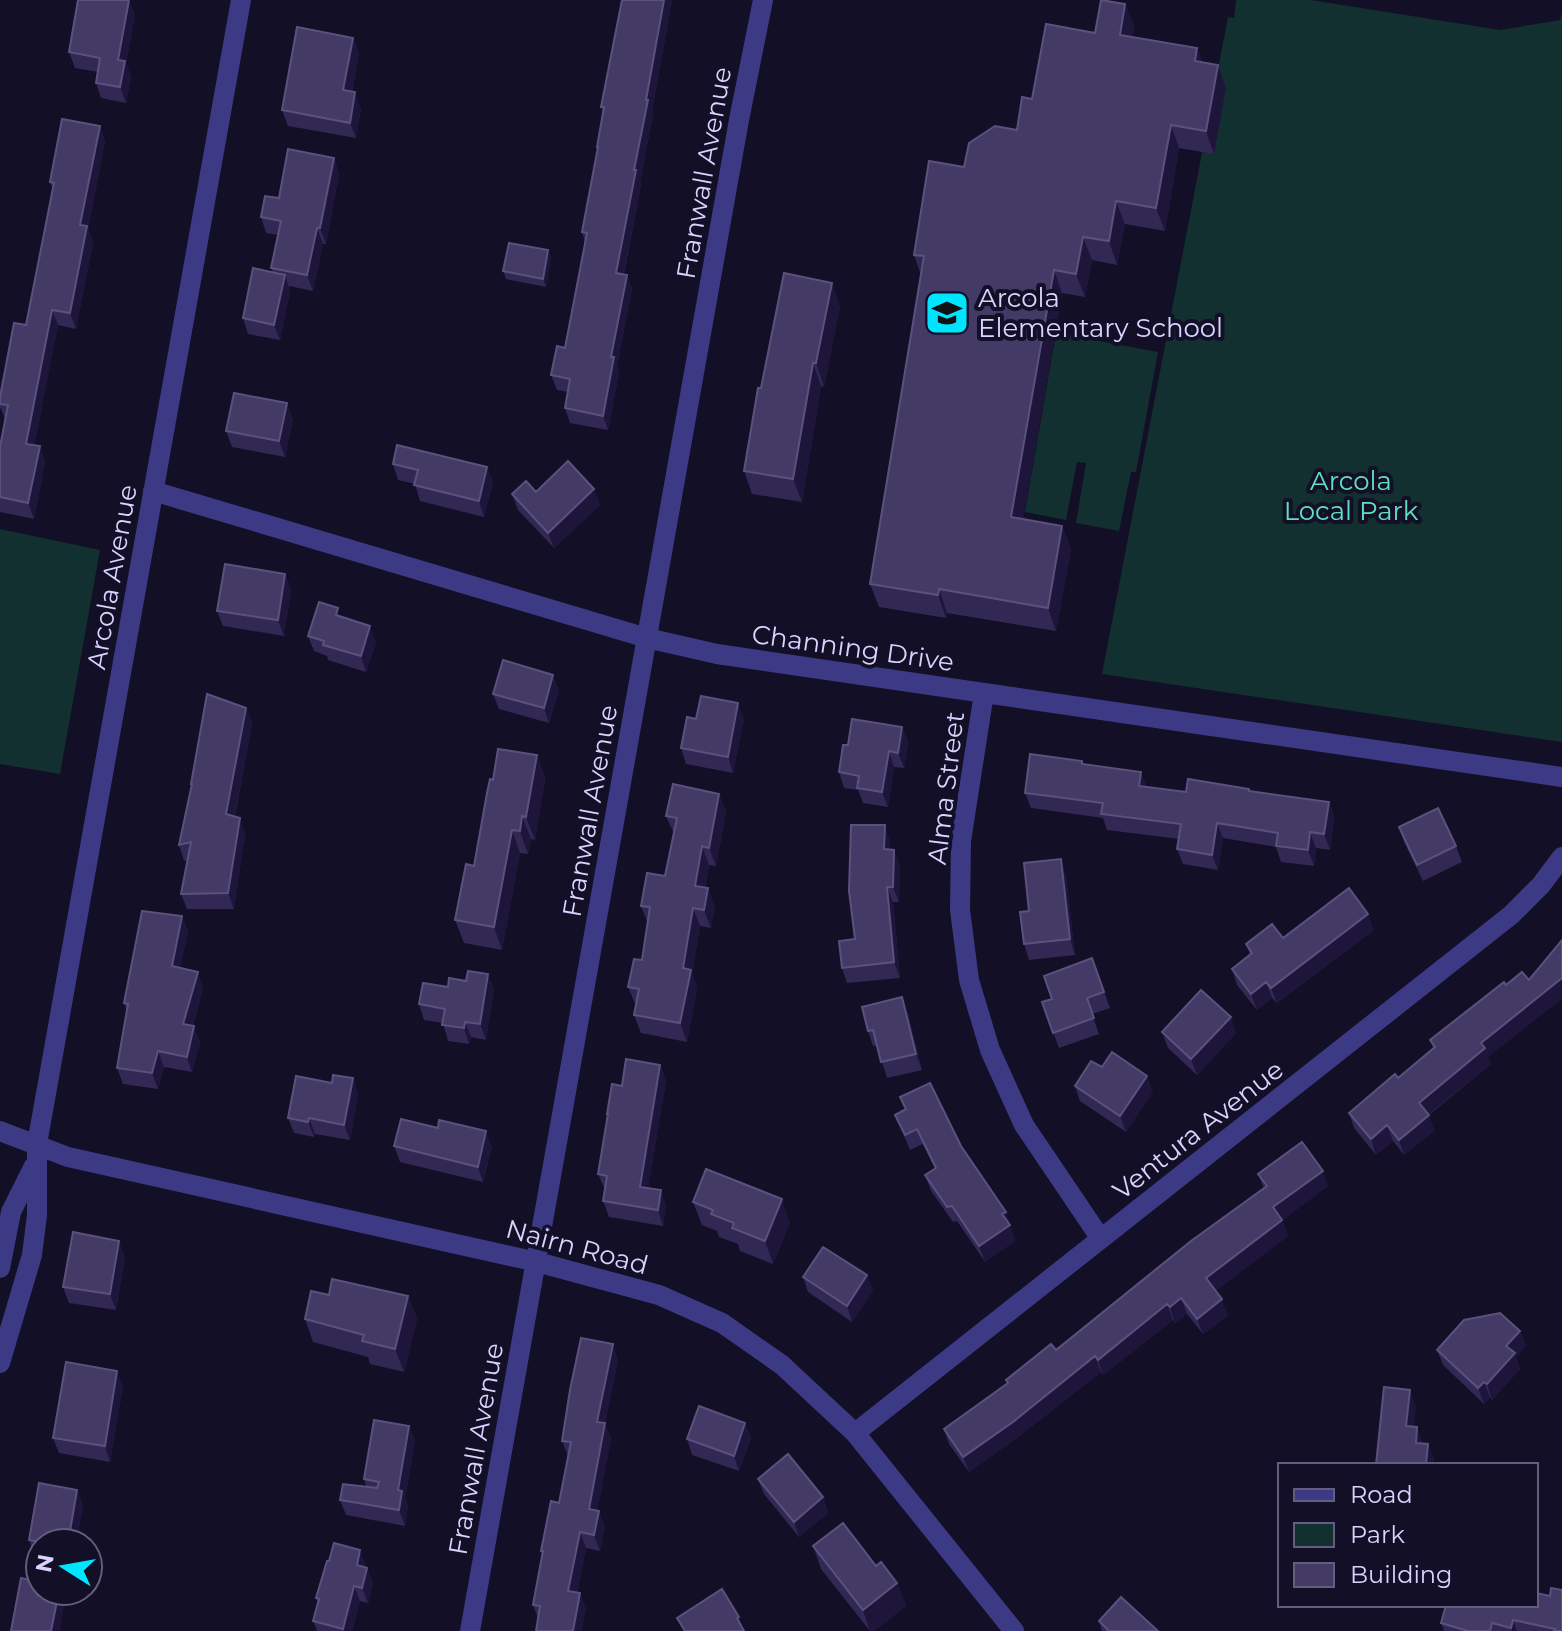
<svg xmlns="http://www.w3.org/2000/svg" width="1562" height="1631" font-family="Montserrat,sans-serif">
<rect width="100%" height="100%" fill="#130f26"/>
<path fill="#12302f" d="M1236,0H1311L1500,30L1560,20L1562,11V742L1102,674L1228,17L1234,18Z
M1056,333L1158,352L1136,472H1131L1119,531L1076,523L1086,463L1077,462L1066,520L1025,512Z
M0,529L100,550L60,774L0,764Z"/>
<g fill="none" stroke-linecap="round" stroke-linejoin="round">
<path stroke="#3d3a85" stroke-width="20" d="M153,491L647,638L717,654L1562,777
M984,693L961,841L960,910L969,980L990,1050L1024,1125L1101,1239
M0,1131L68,1157L537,1262L659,1295L722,1323L782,1365L855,1433L1014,1631
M0,1268L11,1212L34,1166
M0,1363L32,1255L37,1215V1144L241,0
M855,1433L1511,915L1541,885L1562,857
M470,1631L739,120L763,0"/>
</g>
<path fill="#312854" d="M622,0H672L652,110L653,114L640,182L641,185L624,274L627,275L632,289L617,366L619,372L608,430L570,423L565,408L568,392L557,390L551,375L565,348L585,242L582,232L598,150L597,147L603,113L601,107Z
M1125,4L1134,27L1132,37L1197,48L1202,62L1218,65L1226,88L1214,154L1179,148L1165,231L1125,224L1117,265L1092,260L1085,297L1062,293L1023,519L1062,526L1071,549L1056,631L947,613L946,618L879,607L870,584L921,275L914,255L964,167L1017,130L1095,33Z
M135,14L126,63L131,77L126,103L101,98L96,83L98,72L75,68L69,52Z
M353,38L359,53L352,92L361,108L356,138L288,126L282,110Z
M100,126L105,141L88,229L93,242L76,329L58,325L34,445L40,446L45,462L34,519L0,512V447L5,419L0,407V397L26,325L53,190L50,182Z
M334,158L339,174L326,244H323L313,291L289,286L290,291L280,340L248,334L243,318L273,273L271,268L278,235L266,233L261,217Z
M548,250L551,258L546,287L506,279L503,271Z
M840,306L824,387L821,386L802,502L752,494L744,471L761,388Z
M293,419L285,457L232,447L226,431Z
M393,464L487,467L493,483L484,517L420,501L415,484L398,480Z
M594,489L600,505L554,548L518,510L512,494Z
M285,574L291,589L284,636L223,626L217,611Z
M342,617L376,642L366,672L328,660L327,656L314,651L308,636Z
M559,690L549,723L499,709L493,694Z
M246,708L252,723L235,816L245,833L234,909H187L181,894L188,860L184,861L179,845L192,787L191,784Z
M696,719H744L733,773L686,764L681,748Z
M902,727L908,742L904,768L894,767L888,807L863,803L858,790L844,788L839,772L848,745Z
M537,755L545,779L535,840L531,839L528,854L520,853L502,950L464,943L455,920L474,866L493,780Z
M1084,764L1141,772L1146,787L1186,792L1249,789L1250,791L1329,802L1334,817L1330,850L1316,848L1314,866L1281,862L1276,847L1223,838L1218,870L1183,864L1177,849L1179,839L1107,830L1103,818L1031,808L1025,793Z
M719,794L726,812L716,866L709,865L705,888L715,906L711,928L700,926L692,973L697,988L687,1042L641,1033L634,1015L636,1006L628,987L642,960L648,924L641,906L665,876L674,834L666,816Z
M1399,827L1456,846L1462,862L1423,881L1404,842Z
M890,841V850L900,865L899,902H893L900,978L847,983L842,968L855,939Z
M1066,875L1075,955L1029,960L1024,944L1029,911Z
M182,916L188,932L180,968L203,987L193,1026L200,1042L192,1072L164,1067L158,1089L123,1084L117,1068L127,1011L124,1003Z
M1374,930L1277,1003L1272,998L1257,1010L1237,985L1232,969L1250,955L1246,944L1283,938Z
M1092,958L1110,1008L1092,1014L1099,1034L1059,1048L1042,1002L1052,999Z
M488,974L494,989L486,1040L471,1037L469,1044L448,1041L443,1023L424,1020L419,1004L448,987Z
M908,1013L922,1070L887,1078L877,1046H873L868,1031Z
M1162,1032L1236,1033L1197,1075L1168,1048Z
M1430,1040L1488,1057L1491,1064L1429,1115L1434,1131L1404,1155L1393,1141L1376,1155L1354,1128L1349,1113L1398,1078L1433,1048Z
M660,1065L666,1081L648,1188L666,1205L663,1226L609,1217L603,1201L605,1190L598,1174L608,1117L607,1114L622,1086Z
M1102,1067L1153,1091L1126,1132L1080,1101L1075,1086Z
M353,1078L358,1094L350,1140L315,1134L314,1137L294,1133L288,1118L332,1083Z
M900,1097L961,1146L1006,1212L1015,1241L985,1262L957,1221L953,1222L931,1191L925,1175L935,1169L923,1144L910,1150L895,1115L905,1110Z
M394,1146L492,1147L483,1182L400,1162Z
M1258,1174L1328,1186L1282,1220L1288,1236L1216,1290L1228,1315L1203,1334L1187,1314L1175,1323L1173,1320L1103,1375L1101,1372L1018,1437L969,1472L949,1444L944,1429L1007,1383L1006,1380L1056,1350L1264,1189Z
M693,1202L790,1223L773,1264L740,1251L738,1244L719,1237L717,1231L702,1225Z
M125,1257L116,1310L69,1303L63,1287Z
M867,1275L873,1291L852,1322L808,1292L803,1277Z
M329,1295L408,1296L417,1319L404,1372L370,1364L368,1357L313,1342L305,1319Z
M1520,1331L1526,1346L1516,1357L1520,1369L1492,1400L1490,1397L1484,1404L1443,1365L1437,1350Z
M618,1360L605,1424L611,1439L597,1510L605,1526L600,1551L586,1548L577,1593L586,1609L581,1631H536L538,1618L533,1605L543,1555L541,1551L559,1503L568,1456L562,1441Z
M123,1386L110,1462L59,1453L53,1438Z
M745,1423L751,1438L739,1471L692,1455L687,1439Z
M409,1426L415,1441L405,1498L408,1506L405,1526L346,1515L340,1500L366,1486L364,1479Z
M758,1479L823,1497L828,1513L799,1537L764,1494Z
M77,1490L83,1506L76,1543H40V1557L35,1556L29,1540Z
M813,1546L876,1566L897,1583L906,1606L874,1631H870L821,1569Z
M366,1566L373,1583L368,1603L360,1601L352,1631H317L313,1621L318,1603L316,1598Z
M1550,1596L1562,1631H1444L1441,1623Z
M1099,1621L1158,1631H1102Z"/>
<path fill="#1d163a" d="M129,0L135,14L126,63L131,77L126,103L120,87L118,60Z
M664,0H672L652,110L653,114L640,182L641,185L621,287L616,273Z
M1125,4L1134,27L1128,58L1120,35Z
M353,38L359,53L349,106L343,90Z
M1197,48L1205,71L1195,61Z
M1218,65L1226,88L1214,154L1206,131Z
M355,92L361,108L356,138L350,123Z
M1171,125L1179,148L1165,231L1156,208Z
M100,126L105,141L88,229L93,242L76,329L70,313L80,225Z
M334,158L339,174L326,244L320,228Z
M1116,201L1125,224L1117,265L1109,241Z
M317,228L323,244L313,291L307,275Z
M1083,237L1092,260L1085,297L1076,274Z
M548,250L551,258L546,287L543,279Z
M1054,270L1062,293L1020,540L1011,517Z
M285,275L290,291L280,340L274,325Z
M627,275L632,289L617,366L619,372L608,430L603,416L611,357Z
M832,283L840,306L824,387L816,363Z
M52,310L58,325L32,459L26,444Z
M813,363L821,386L802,502L793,479Z
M287,403L293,419L285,457L279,441Z
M40,446L45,462L34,519L28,503Z
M487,467L493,483L484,517L479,501Z
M594,489L600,505L554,548L548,533Z
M1062,526L1071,549L1056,631L1048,608Z
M285,574L291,589L284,636L278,620Z
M939,589L947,613L946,618L938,595Z
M370,626L376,642L366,672L361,656Z
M553,675L559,690L549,723L544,708Z
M738,703L744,719L733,773L728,757Z
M246,708L252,723L232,830L226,814Z
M902,727L908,742L904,768L898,753Z
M889,751L894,767L888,807L882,792Z
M537,755L545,779L535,840L526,817Z
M1141,772L1146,788L1139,786Z
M719,794L726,812L716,866L709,848Z
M1329,802L1334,817L1330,850L1324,834Z
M522,816L531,839L528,854L520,831Z
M240,818L245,833L234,909L228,893Z
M1217,823L1223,838L1218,870L1212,855Z
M885,825L890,841V865L884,849Z
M512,830L520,853L502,950L494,927Z
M1310,832L1316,848L1314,866L1308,850Z
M702,846L709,865L701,904L695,886Z
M894,850L900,865L899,902L893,887Z
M1061,859L1066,875L1075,955L1070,939Z
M887,887L893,902L900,978L894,962Z
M708,888L715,906L711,928L704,910Z
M693,908L700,926L692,973L697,988L687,1042L680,1023L683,968Z
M1368,914L1374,930L1277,1003L1271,988Z
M182,916L188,932L177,982L172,966Z
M198,972L203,987L189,1040L183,1024Z
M488,974L494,989L486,1040L480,1024Z
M1562,978V999L1488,1057L1491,1064L1424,1118L1419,1103L1481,1043Z
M1266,982L1272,998L1257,1010L1251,994Z
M902,997L908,1013L922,1070L916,1054Z
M1231,1017L1236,1033L1197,1075L1191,1059Z
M465,1022L471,1037L469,1044L464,1028Z
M194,1026L200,1042L192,1072L187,1057Z
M158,1051L164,1067L158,1089L152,1073Z
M660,1065L666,1081L646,1202L640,1187Z
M1147,1076L1153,1091L1126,1132L1120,1116Z
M353,1078L358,1094L350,1140L344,1125Z
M1429,1115L1434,1131L1404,1155L1399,1140Z
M309,1118L315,1134L314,1137L308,1122Z
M1387,1125L1393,1141L1376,1155L1371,1139Z
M486,1131L492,1147L483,1182L478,1167Z
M1323,1171L1328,1186L1279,1223L1273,1207Z
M661,1190L666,1205L663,1226L658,1210Z
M782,1199L790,1223L773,1264L765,1241Z
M1006,1212L1015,1241L985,1262L979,1246L1002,1214Z
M1282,1220L1288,1236L1212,1294L1206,1278Z
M119,1241L125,1257L116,1310L110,1294Z
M867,1275L873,1291L852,1322L847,1306Z
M408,1296L417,1319L404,1372L395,1349Z
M1181,1298L1187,1314L1175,1323L1170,1307Z
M1222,1299L1228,1315L1203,1334L1197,1319Z
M1167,1304L1173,1320L1103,1375L1098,1360Z
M1520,1331L1526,1346L1516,1357L1520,1369L1492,1400L1487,1384L1506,1346Z
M613,1344L618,1360L605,1424L611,1439L595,1524L589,1509L597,1422Z
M1095,1356L1101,1372L1018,1437L969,1472L963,1457Z
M117,1371L123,1386L110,1462L105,1446Z
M1484,1382L1490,1397L1484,1404L1478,1388Z
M1410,1390L1416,1406L1412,1442L1406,1426Z
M745,1423L751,1438L739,1471L734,1456Z
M409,1426L415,1441L405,1498L408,1506L405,1526L399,1510L398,1490Z
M1417,1427L1423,1443H1416Z
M1428,1444L1434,1459L1433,1465H1426Z
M77,1490L83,1506L76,1543H68Z
M823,1497L828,1513L799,1537L794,1522Z
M599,1511L605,1526L600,1551L594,1535Z
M580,1532L586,1548L574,1607L568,1591Z
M360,1550L366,1566L362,1581L357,1565Z
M367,1568L373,1583L368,1603L362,1588Z
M897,1583L906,1606L874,1631H870L863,1610Z
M354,1586L360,1601L352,1631H344L343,1629Z
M59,1591H62L65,1601L60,1631H51Z
M580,1593L586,1609L581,1631H573Z
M1513,1620L1517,1631H1512L1511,1628Z"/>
<path fill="#433a66" stroke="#5a527e" stroke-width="2" d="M78,0H129L118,60L125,61L120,87L96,83L100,58L69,52Z
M622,0H664L646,100H648L634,170H636L616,273L627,275L611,357H614L603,416L565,408L570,379L551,375L557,346L565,348L587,233L582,232L598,147H597L604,107H601Z
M1101,0L1125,4L1120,35L1197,48L1195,61L1218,65L1206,131L1171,125L1156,208L1116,201L1109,241L1083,237L1076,274L1054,270L1011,517L1062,526L1048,608L939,589L938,595L870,584L924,256L914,255L929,161L964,167L969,143L995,126L1017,130L1022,97L1032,99L1046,24L1095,33Z
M297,27L353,38L343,90L355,92L350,123L282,110Z
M62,119L100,126L80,225L87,226L70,313L52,310L26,444L40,446L28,503L0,497V447L8,405L0,404V397L14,323L26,325L54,183L50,182Z
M288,149L334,158L320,228H317L307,275L271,268L281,221L261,217L265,196L279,198Z
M509,243L548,250L543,279L503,271Z
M253,268L285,275L274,325L243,318Z
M784,273L832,283L816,363H813L793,479L744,471L758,388H761Z
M234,393L287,403L279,441L226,431Z
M397,445L487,467L479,501L414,485L418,470L393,464Z
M568,461L594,489L548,533L512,494L526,481L536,492Z
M225,564L285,574L278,620L217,611Z
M319,602L338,608L336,615L370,626L361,656L323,645L324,641L308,636Z
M503,660L553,675L544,708L493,694Z
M207,694L246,708L226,814L240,818L228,893L181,894L191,842L179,845L192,784H191Z
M701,696L738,703L728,757L681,748L687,717L696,719Z
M852,719L902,727L898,753L889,751L882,792L857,788L859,776L839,772L843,745H848Z
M498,749L537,755L526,817L522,816L520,831L512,830L494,927L455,920L466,864L474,866L487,793L490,779L493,780Z
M1030,754L1082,761V764L1141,772L1139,786L1186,792L1188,779L1249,789V791L1329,802L1324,834L1310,832L1308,850L1276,846L1278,833L1217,823L1212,855L1177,849L1181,824L1101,814L1103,803L1025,793Z
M673,784L719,794L709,848L702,846L695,886L708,888L704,910L693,908L683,968L691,970L680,1023L634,1015L639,989L628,987L634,959L642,960L650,907L641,906L647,873L665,876L677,818L666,816Z
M1438,808L1456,846L1417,865L1399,827Z
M851,825H885L884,849L894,850L893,887H887L894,962L842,968L839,941L855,939L849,891Z
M1061,859L1070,939L1024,944L1020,912L1029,911L1024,863Z
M1349,888L1368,914L1271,988L1266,982L1251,994L1232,969L1252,953L1246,944L1272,924L1283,938Z
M142,911L182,916L172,966L198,972L183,1024L194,1026L187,1057L158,1051L152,1073L117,1068L128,1004L124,1003Z
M1562,940V978L1481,1043L1485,1048L1419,1103L1429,1115L1399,1140L1387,1125L1371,1139L1349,1113L1395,1074L1398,1078L1435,1047L1430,1040L1504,982L1506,985L1522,972L1529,980Z
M1092,958L1104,992L1087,998L1094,1018L1053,1033L1042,1002L1052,999L1044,976Z
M468,971L488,974L480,1024L465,1022L464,1028L442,1025L445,1009L419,1004L423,983L448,987L449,978L466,981Z
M1201,990L1231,1017L1191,1059L1162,1032Z
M902,997L916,1054L881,1062L873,1030L868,1031L862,1007Z
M1112,1052L1147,1076L1120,1116L1075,1086L1091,1061L1102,1067Z
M626,1059L660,1065L640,1187L661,1190L658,1210L603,1201L607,1176L598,1174L608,1114H607L612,1084L622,1086Z
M333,1075L353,1078L344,1125L309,1118L308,1122L288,1118L296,1076L332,1083Z
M930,1083L961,1146L1006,1212L1002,1214L1010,1225L979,1246L952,1206L947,1207L925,1175L936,1168L917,1129L905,1135L895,1115L906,1109L900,1097Z
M401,1119L438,1128L439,1120L486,1131L478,1167L394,1146Z
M1302,1142L1323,1171L1273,1207L1282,1220L1206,1278L1222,1299L1197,1319L1181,1298L1170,1307L1167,1304L1098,1360L1095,1356L1013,1422L963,1457L944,1429L1008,1383L1006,1380L1051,1344L1056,1350L1191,1241L1267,1186L1258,1174Z
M706,1169L782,1199L765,1241L732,1228L734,1223L711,1214L713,1210L693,1202Z
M73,1232L119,1241L110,1294L63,1287Z
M823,1247L867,1275L847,1306L803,1277Z
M332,1279L408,1296L395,1349L362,1341L364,1335L305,1319L311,1291L329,1295Z
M1500,1313L1520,1331L1506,1346L1515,1353L1487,1384L1484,1382L1478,1388L1437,1350L1464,1320Z
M581,1338L613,1344L597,1422L605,1423L589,1509L599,1511L594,1535L580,1532L568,1591L580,1593L573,1631H536L540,1606L533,1605L543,1551H541L551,1501L559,1503L571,1442L562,1441L570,1390Z
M66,1362L117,1371L105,1446L53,1438Z
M1384,1387L1410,1390L1406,1426L1417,1427L1416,1443L1428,1444L1426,1465H1376Z
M699,1406L745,1423L734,1456L687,1439Z
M374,1420L409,1426L398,1490L402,1491L399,1510L340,1500L343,1484L377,1488L379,1482L364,1479Z
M788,1454L823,1497L794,1522L758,1479Z
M39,1483L77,1490L68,1543H46L29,1540Z
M843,1523L876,1566L881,1562L897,1583L863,1610L813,1546Z
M334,1543L360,1550L357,1565L367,1568L362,1588L354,1586L343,1629L313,1621L319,1599L316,1598L327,1561H329Z
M21,1578L40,1582V1591H59L51,1631H11Z
M1551,1588L1562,1590V1631H1554L1555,1629L1513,1620L1511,1628L1492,1623L1490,1631H1468L1441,1623L1446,1605H1536V1593L1550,1596Z
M722,1589L739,1617L737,1618L744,1631H685L677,1618Z
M1121,1597L1158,1631H1109L1099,1621Z"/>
<defs>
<g id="school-square" transform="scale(2.3)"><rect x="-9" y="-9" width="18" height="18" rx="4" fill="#00e5ff" stroke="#130f26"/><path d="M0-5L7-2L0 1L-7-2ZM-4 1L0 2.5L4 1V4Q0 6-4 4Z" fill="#111"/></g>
</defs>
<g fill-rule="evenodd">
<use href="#school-square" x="947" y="313"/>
</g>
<g text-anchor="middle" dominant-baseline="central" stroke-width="8" stroke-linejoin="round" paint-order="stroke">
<g font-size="26" fill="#d9d4ff" stroke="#130f26">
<text transform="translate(704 173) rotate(-80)">Franwall Avenue</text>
<text transform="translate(112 577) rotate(-80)">Arcola Avenue</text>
<text transform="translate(853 648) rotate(8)">Channing Drive</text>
<text transform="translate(946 788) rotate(-83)">Alma Street</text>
<text transform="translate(590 811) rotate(-80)">Franwall Avenue</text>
<text transform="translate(1198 1130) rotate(-38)">Ventura Avenue</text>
<text transform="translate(577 1247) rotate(15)">Nairn Road</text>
<text transform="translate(476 1449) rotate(-80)">Franwall Avenue</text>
</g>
<g font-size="26" fill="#d9d4ff" stroke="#130f26" text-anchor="start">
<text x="978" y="298">Arcola<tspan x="978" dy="30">Elementary School</tspan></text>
</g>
<g font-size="26" fill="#5fe0c0" stroke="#130f26">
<text x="1351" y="481">Arcola<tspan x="1351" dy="30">Local Park</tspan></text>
</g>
</g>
<rect x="1278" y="1463" width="260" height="144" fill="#130f26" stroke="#625e7d" stroke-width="2"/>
<rect x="1294" y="1489" width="40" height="12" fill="#3d3a85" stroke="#625e7d" stroke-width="2"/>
<text x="1350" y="1503" font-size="24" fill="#d9d4ff">Road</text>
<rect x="1294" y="1523" width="40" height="24" fill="#12302f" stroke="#625e7d" stroke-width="2"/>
<text x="1350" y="1543" font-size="24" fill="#d9d4ff">Park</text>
<rect x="1294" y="1563" width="40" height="24" fill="#433a66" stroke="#625e7d" stroke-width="2"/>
<text x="1350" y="1583" font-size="24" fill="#d9d4ff">Building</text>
<g transform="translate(64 1567) rotate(281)"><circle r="38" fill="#130f26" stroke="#625e7d" stroke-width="2"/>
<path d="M0-6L14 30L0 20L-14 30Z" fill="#00e5ff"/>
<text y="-12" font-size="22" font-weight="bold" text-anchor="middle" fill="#d9d4ff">N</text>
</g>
</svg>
